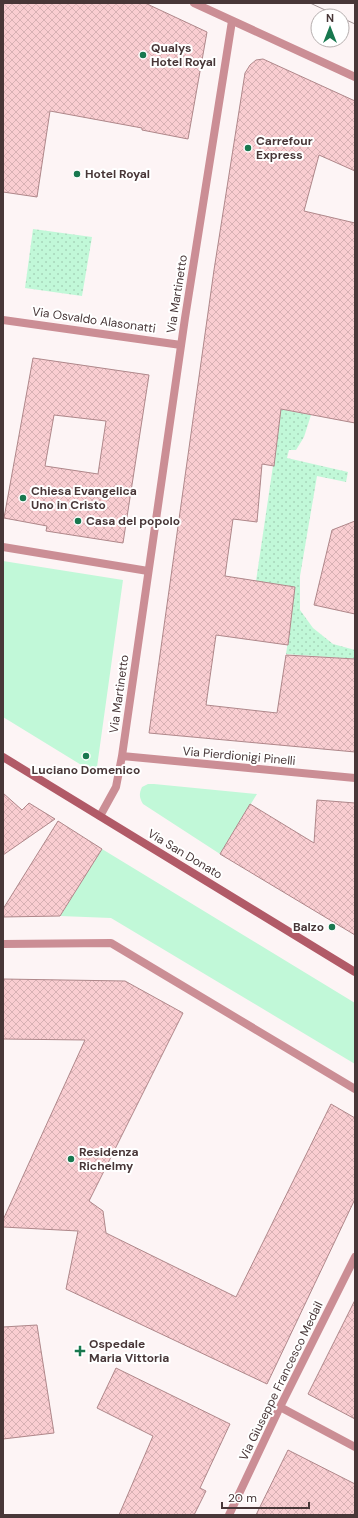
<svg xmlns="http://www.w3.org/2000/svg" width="358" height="1518" font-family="'DM Sans',sans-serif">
<defs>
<pattern id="grass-dots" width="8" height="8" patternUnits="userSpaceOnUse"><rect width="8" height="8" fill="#c1f8d8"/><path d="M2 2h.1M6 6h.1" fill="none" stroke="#a7d5ba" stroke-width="1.8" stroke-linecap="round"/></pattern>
<pattern id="building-cross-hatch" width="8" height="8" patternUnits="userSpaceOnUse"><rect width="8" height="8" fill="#f9cdd1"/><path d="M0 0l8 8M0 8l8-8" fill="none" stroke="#d7b1b4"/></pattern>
</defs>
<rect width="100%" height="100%" fill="#fdf4f5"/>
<path fill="url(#grass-dots)" d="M33,229L92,237L82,296L25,288Z
M281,409L311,415L304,437L296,450H289L287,458L348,472L346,482L317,476L300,576V610L313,628L333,644L355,650V659L286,654L292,614L289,586L256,581L278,432L274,425Z"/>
<path fill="#c1f8d8" d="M3,561L123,580L96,774L3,717Z
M148,784H154L257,794L220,854L143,804C139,797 139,794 142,787Z
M102,849L355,1003V1064L111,918L60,916Z"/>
<path fill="url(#building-cross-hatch)" stroke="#af878a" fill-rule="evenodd" d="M3,3H145L207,32L188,139L142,130V128L50,111L37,197L3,192Z
M263,59L355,101V171L319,155L304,211L355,223V423L281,409L274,466L262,464L257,522L233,519L225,576L295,587L288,645L216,635L206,705L277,713L286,655L355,659V752L149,733L214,270L245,73L250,65L256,60Z
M33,358L149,375L123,543L46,531L47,526L4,518ZM54,415L106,421L98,474L45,466Z
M355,521V614L314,605L332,530Z
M3,793L22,810L29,803L55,819L3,855Z
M317,800L355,803V935L220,854L250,804L314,843Z
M58,821L102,849L60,916L3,917V909Z
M3,979L125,981L183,1013L89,1201L103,1211L106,1233L236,1297L331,1104L355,1118V1199L267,1384L66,1289L78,1231L3,1227V1220L85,1040L3,1039Z
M355,1300V1419L308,1394Z
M37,1325L54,1433L3,1439V1327Z
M116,1368L230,1424L200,1488L206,1491L194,1515H119L153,1436L97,1408Z
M288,1450L355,1484V1515H256Z"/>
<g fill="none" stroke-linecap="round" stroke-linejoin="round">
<path stroke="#cb8e95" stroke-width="8" d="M3,547L148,571"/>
<path stroke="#cb8e95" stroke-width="8" d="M194,3L355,77
M3,320L181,345
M122,756L355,778
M100,816L116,787L122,756L185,318L232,21
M3,944L111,943L355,1089
M280,1407L355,1447
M229,1515L280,1407L355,1257"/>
<path stroke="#b15a67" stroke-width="8" d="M3,757L355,972"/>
<path stroke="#a39697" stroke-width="1" d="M310,3L338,16
M342,18L355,24"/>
</g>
<g fill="#18784f" stroke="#fff" stroke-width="1.5">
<circle cx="143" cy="55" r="4"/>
<circle cx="248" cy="148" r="4"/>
<circle cx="77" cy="174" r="4"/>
<circle cx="23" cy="498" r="4"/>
<circle cx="78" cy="521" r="4"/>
<circle cx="86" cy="756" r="4"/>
<circle cx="332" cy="927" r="4"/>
<circle cx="71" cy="1159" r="4"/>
<path d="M78 1345h4v4h4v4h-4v4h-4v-4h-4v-4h4z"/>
</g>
<g text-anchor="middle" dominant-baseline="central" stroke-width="4" stroke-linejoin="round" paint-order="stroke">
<g font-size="12" font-weight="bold" fill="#483738" stroke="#fff" text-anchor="start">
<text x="151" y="48">Qualys<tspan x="151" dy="14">Hotel Royal</tspan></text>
<text x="256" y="141">Carrefour<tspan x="256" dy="14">Express</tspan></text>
<text x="85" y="174">Hotel Royal</text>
<text x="31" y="491">Chiesa Evangelica<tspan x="31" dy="14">Uno in Cristo</tspan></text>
<text x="86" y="521">Casa del popolo</text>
<text x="86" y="770" text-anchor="middle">Luciano Domenico</text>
<text x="324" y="927" text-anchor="end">Balzo</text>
<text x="79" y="1152">Residenza<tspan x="79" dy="14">Richelmy</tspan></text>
<text x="89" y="1344">Ospedale<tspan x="89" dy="14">Maria Vittoria</tspan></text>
</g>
<g font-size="12" fill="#483738" stroke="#fff">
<text transform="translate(177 294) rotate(-81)">Via Martinetto</text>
<text transform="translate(94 320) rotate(8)">Via Osvaldo Alasonatti</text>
<text transform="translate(119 694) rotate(-82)">Via Martinetto</text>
<text transform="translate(239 756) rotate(5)">Via Pierdionigi Pinelli</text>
<text transform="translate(185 854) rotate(31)">Via San Donato</text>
<text transform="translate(281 1381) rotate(-64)">Via Giuseppe Francesco Medail</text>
</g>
</g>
<rect width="358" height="1518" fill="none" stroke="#483738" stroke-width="8"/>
<g transform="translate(330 28)"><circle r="19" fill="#ffffff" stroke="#b6afaf"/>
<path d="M0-3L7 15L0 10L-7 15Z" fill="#18784f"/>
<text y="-6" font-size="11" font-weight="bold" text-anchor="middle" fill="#483738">N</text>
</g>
<path d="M222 1502v6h87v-6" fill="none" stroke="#483738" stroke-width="2"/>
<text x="228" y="1502" font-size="12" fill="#483738" stroke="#ffffff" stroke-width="3" paint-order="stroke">20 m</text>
</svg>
